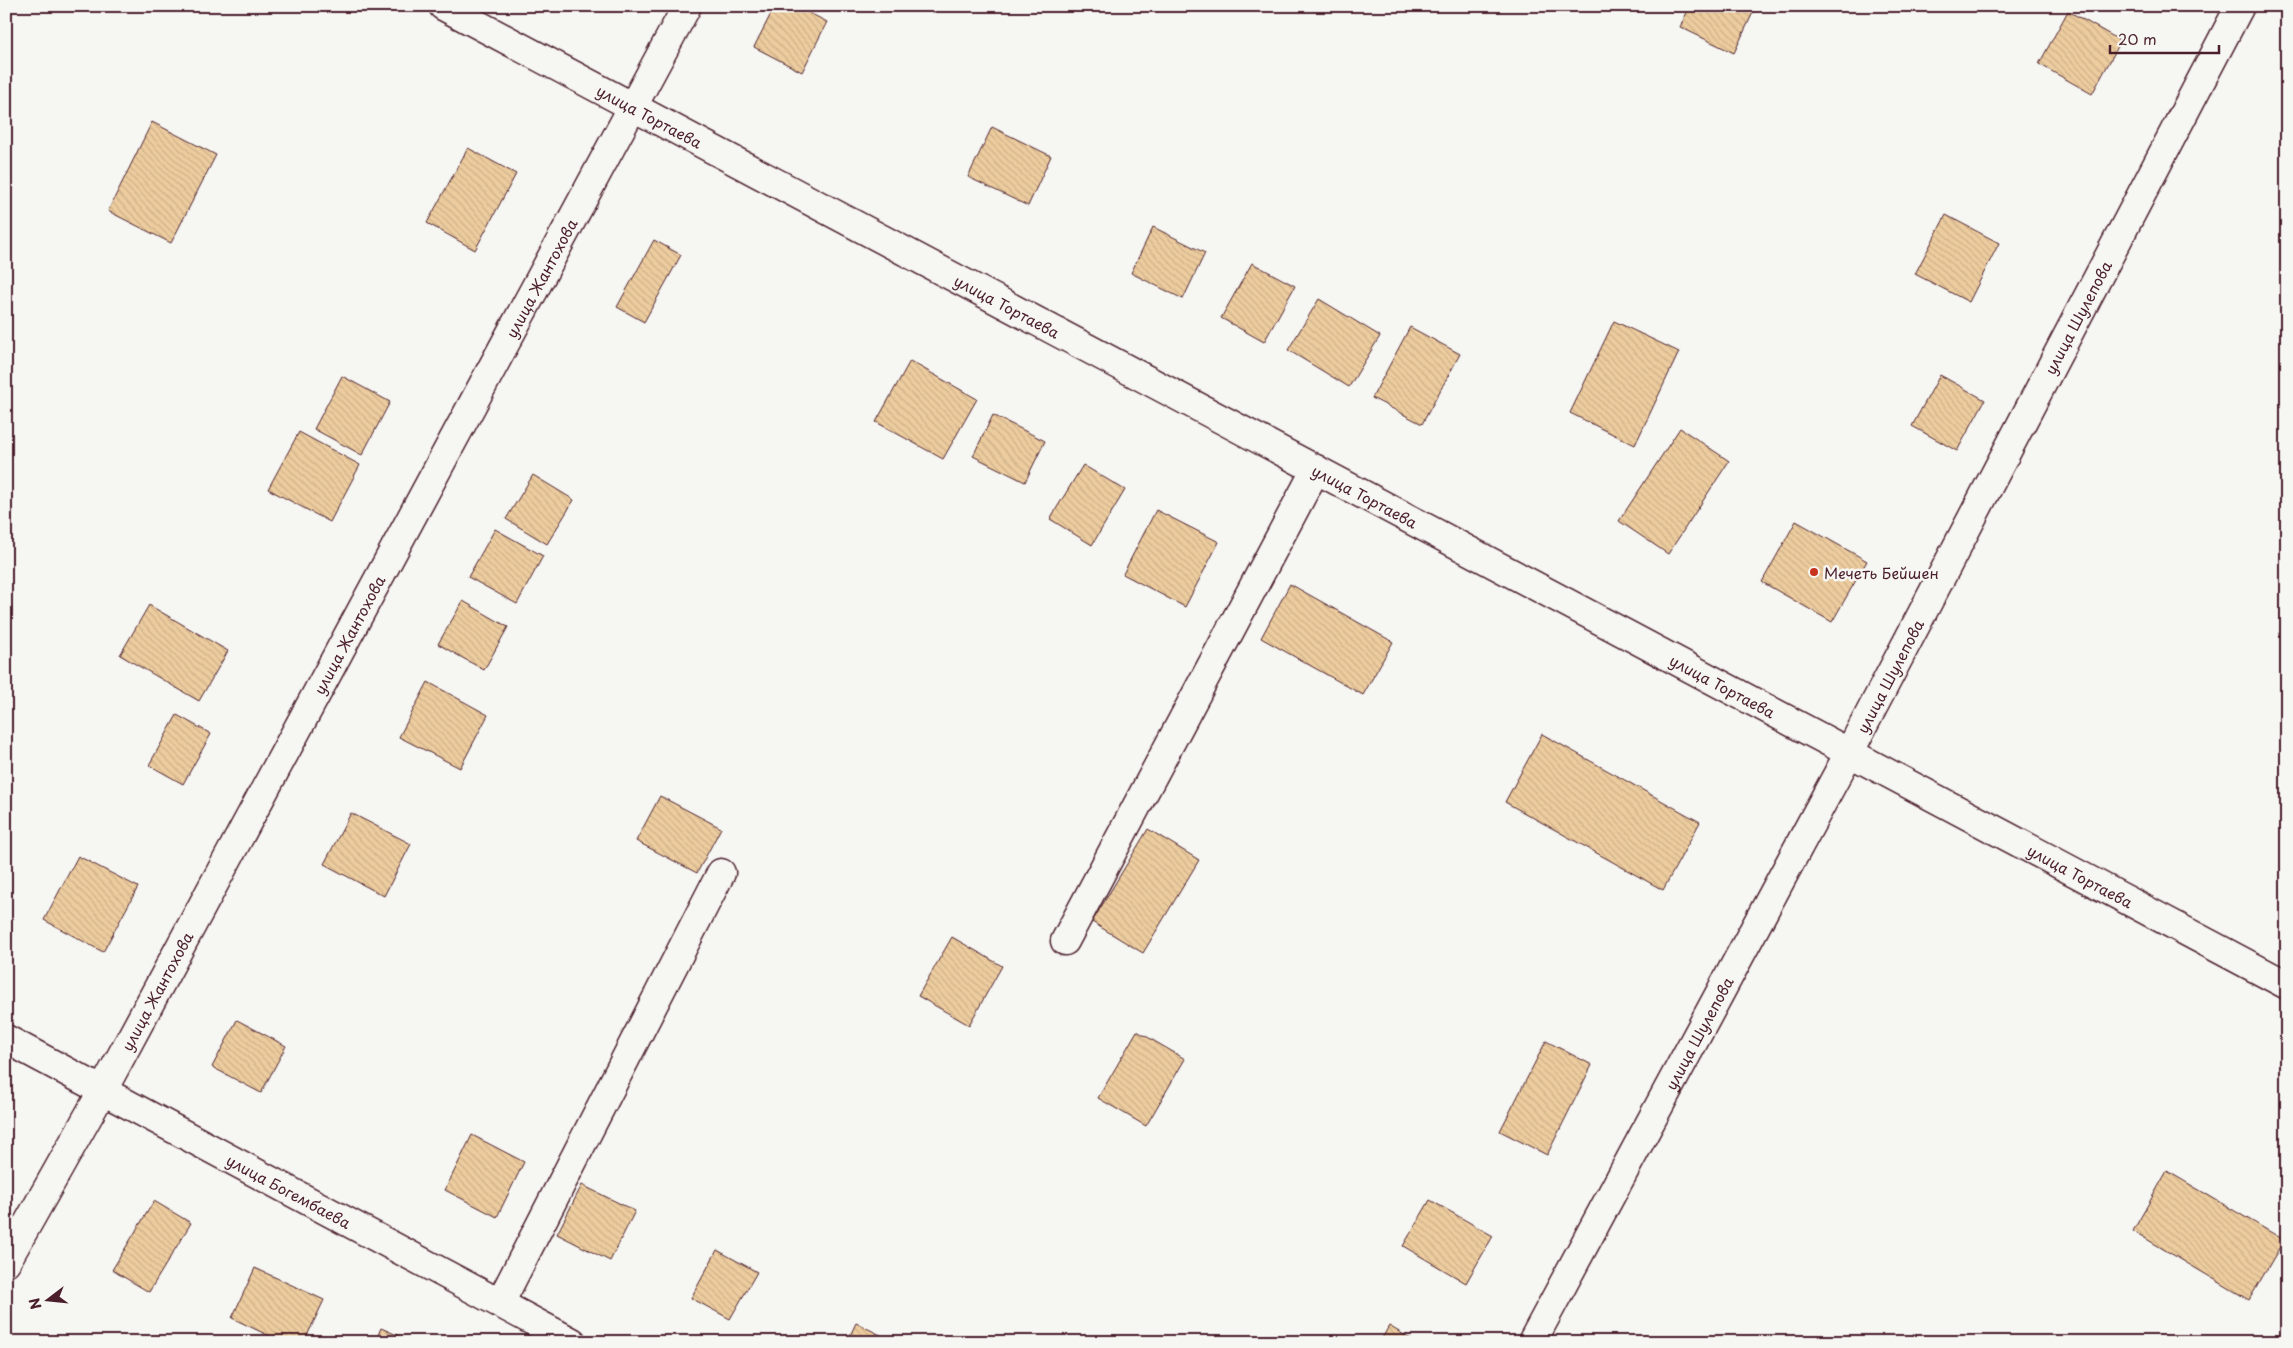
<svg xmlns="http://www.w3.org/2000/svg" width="2293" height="1348" font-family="'Playpen Sans',sans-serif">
<defs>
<pattern id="building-back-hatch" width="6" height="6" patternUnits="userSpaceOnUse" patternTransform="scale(1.25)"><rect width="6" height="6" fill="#edcd9f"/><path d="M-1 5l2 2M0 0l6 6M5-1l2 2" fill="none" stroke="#cdb089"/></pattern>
</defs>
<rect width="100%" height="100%" fill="#f6f6f2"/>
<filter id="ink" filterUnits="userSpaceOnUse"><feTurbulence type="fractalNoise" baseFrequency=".02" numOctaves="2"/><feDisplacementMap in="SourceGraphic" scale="10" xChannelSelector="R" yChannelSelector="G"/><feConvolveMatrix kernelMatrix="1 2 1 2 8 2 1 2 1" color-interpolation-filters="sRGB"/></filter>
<g filter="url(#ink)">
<path fill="url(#building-back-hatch)" stroke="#4a1f2b" d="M775,6H796L827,22L802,72L754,47Z
M1690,6H1756L1734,53L1680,27Z
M2068,11L2121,41L2092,94L2039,64Z
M152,122L216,155L171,243L108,211Z
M992,127L1051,156L1028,206L968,177Z
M468,148L516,174L475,250L427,223Z
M1946,215L1999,243L1969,302L1915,274Z
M1153,227L1205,253L1183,299L1131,273Z
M654,240L681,255L644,322L617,307Z
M1252,263L1295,286L1264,342L1221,318Z
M1319,299L1380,336L1349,387L1288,350Z
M1614,321L1679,352L1635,445L1570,413Z
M1410,327L1460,354L1422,424L1372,398Z
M910,361L977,399L943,459L876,422Z
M1940,375L1985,400L1957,451L1912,426Z
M342,376L390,402L362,455L314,429Z
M993,415L1045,441L1025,482L973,456Z
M1680,428L1729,461L1668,554L1619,521Z
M299,432L360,465L330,522L268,489Z
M1083,465L1125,490L1092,545L1050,519Z
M533,475L574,500L547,544L506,519Z
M1156,510L1219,542L1185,607L1123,574Z
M1796,521L1867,561L1832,622L1762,582Z
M495,529L543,556L517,604L468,577Z
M1290,584L1393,642L1363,695L1261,638Z
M463,601L508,627L484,670L438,644Z
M149,605L228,651L199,701L120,655Z
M428,682L488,715L460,768L399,737Z
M177,715L211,734L183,784L149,765Z
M1542,734L1700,822L1663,890L1505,802Z
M660,796L721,828L697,873L636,841Z
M351,813L411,844L384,896L324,864Z
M1148,829L1199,860L1143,953L1092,922Z
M78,856L138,887L103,952L44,920Z
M952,937L1002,966L969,1025L918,996Z
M237,1020L286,1046L261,1093L212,1067Z
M1137,1031L1185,1059L1146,1126L1098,1098Z
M1546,1041L1592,1065L1547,1155L1500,1131Z
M472,1135L524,1162L497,1217L445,1190Z
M2167,1171L2284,1240L2249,1300L2133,1231Z
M582,1185L635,1211L610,1261L557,1234Z
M1430,1200L1493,1236L1466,1283L1403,1246Z
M154,1201L191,1223L149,1292L112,1270Z
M717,1250L757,1272L730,1319L691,1298Z
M255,1268L324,1300L304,1342H282L232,1318Z
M856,1323L895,1342H847Z
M1389,1326L1416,1342H1380Z
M381,1328L413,1342H375Z"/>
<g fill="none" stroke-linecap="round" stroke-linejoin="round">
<g stroke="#4a1f2b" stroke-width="31">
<g id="minor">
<path id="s1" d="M443,6L2287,985"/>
<path d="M1065,941L1316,469"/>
<path id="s2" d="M6,1039L572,1342"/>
<path id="s3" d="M6,1262L103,1090L687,6"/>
<path d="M500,1303L721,873"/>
<path id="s4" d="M1532,1342L1849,753L2240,6"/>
</g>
</g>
<use href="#minor" stroke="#f6f6f2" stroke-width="28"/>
</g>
</g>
<circle fill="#c8321e" stroke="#f6f6f2" stroke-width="2" cx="1814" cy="572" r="5"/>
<g text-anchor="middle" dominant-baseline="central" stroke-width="5" stroke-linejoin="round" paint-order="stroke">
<g font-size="15" fill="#4a1f2b" stroke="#f6f6f2">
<text stroke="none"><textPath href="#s1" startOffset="234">улица Тортаева</textPath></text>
<text stroke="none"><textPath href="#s3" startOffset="1120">улица Жантохова</textPath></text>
<text stroke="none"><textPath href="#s1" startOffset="639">улица Тортаева</textPath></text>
<text stroke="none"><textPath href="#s4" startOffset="1161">улица Шулепова</textPath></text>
<text stroke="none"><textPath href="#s1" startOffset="1044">улица Тортаева</textPath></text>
<text stroke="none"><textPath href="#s3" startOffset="715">улица Жантохова</textPath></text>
<text stroke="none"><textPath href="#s4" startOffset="756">улица Шулепова</textPath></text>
<text stroke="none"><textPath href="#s1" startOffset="1449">улица Тортаева</textPath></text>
<text stroke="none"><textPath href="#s1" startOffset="1854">улица Тортаева</textPath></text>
<text stroke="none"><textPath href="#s3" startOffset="310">улица Жантохова</textPath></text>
<text stroke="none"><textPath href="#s4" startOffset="351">улица Шулепова</textPath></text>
<text stroke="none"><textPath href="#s2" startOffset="321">улица Богембаева</textPath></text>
</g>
<g font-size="15" fill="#4a1f2b" stroke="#f6f6f2" text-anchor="start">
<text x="1824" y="572">Мечеть Бейшен</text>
</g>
</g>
<rect width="2293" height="1348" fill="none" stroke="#f6f6f2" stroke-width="25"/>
<rect x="12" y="12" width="2268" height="1323" fill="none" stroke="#4a1f2b" stroke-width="2" filter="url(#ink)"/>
<g transform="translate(48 1300) rotate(254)" stroke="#f6f6f2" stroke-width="4" paint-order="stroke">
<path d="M0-4L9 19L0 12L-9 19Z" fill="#4a1f2b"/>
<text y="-8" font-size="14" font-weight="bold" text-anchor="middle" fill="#4a1f2b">N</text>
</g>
<path d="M2110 45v8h109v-8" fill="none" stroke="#4a1f2b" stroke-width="2.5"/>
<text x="2118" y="45" font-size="15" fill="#4a1f2b" stroke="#f6f6f2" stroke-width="4" paint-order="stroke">20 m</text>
</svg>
